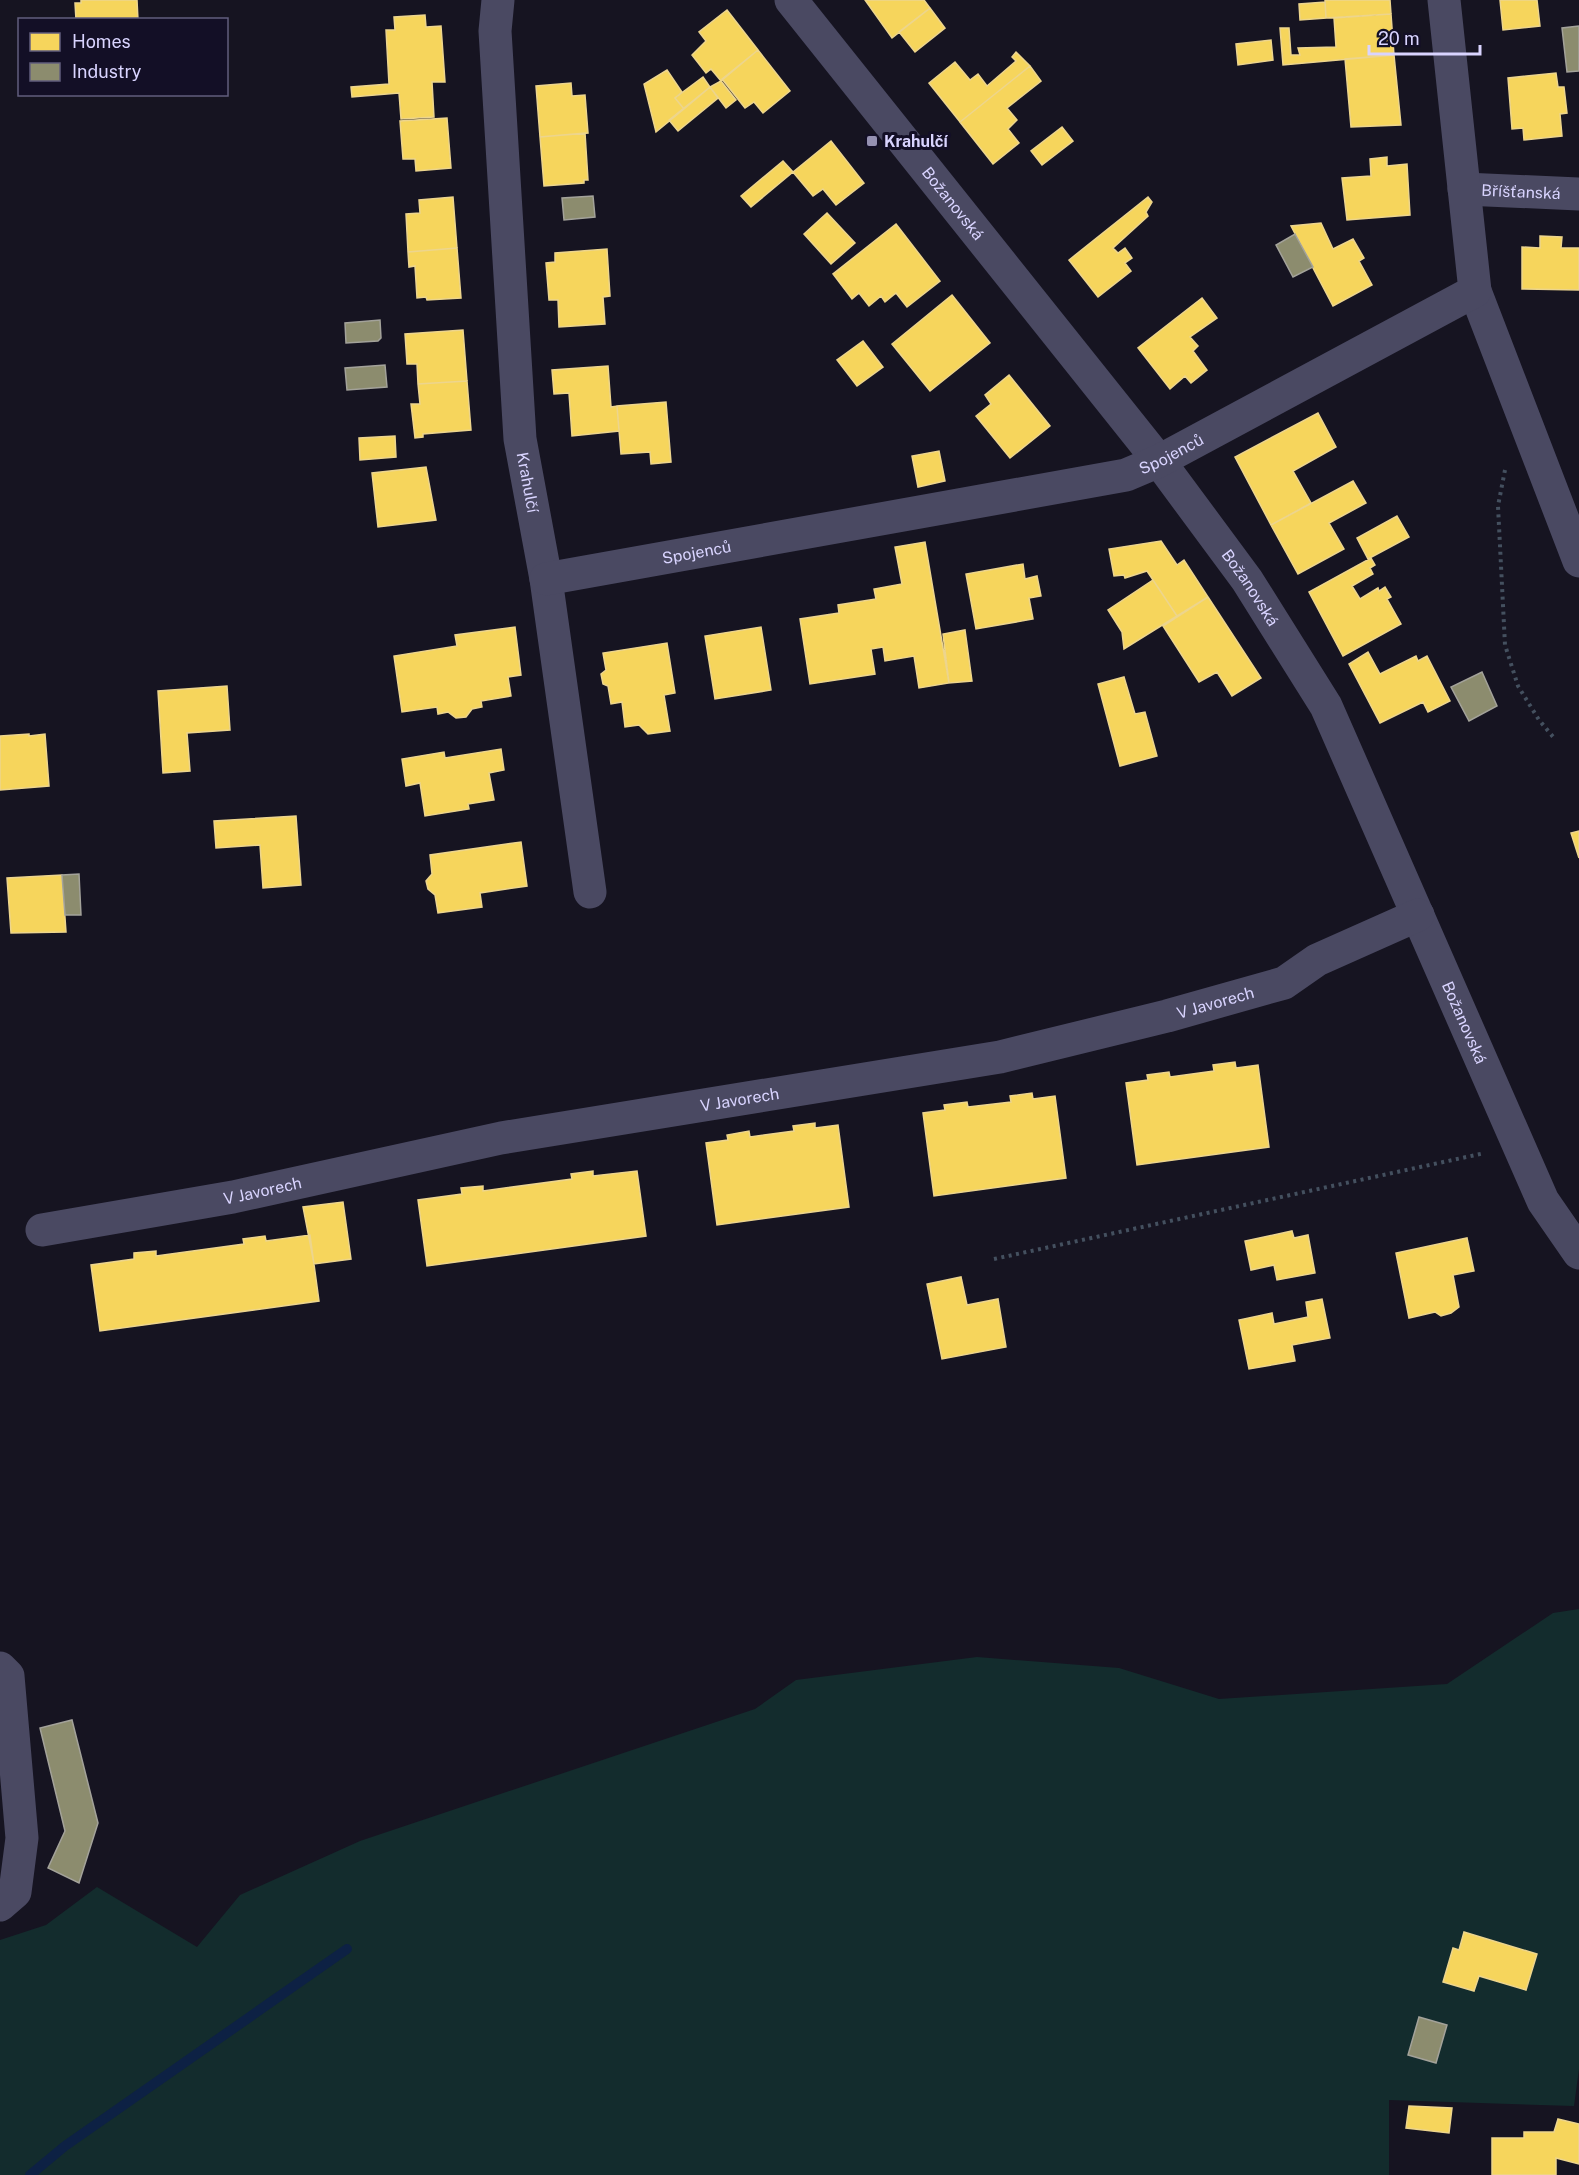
<svg xmlns="http://www.w3.org/2000/svg" width="1579" height="2175" font-family="'Public Sans',sans-serif">
<rect width="100%" height="100%" fill="#161421"/>
<path fill="#132c2d" d="M1579,1609V2069L1574,2106L1389,2100V2175H0V1940L46,1925L97,1887L197,1947L240,1895L360,1841L755,1709L796,1680L977,1657L1119,1668L1219,1699L1447,1684L1553,1613Z"/>
<path fill="#f6d55c" stroke="#edd58d" stroke-width="1.5" d="M81,0H137L138,20H76L75,3H81Z
M865,0H924L930,8L892,38Z
M1325,0H1390L1391,14L1326,18Z
M1500,0H1537L1540,26L1503,30Z
M1325,2L1326,18L1300,20L1299,4Z
M930,8L945,28L915,52L899,32Z
M727,10L758,50L721,81L711,69L706,73L692,55L706,41L699,32Z
M1391,14L1394,55L1283,65L1280,28H1289L1291,55H1300L1298,48L1336,47L1334,18Z
M425,15L426,27L441,26L445,82H432L434,117L401,119L399,93L352,97L351,87L389,84L386,30H395L394,17Z
M1271,40L1273,60L1238,65L1236,44Z
M758,50L790,91L763,113L754,102L745,108L722,79Z
M1016,52L1030,66L960,122L929,83L955,62L970,80L978,74L987,86L1016,61L1012,57Z
M1394,55L1401,125L1351,127L1345,59Z
M1030,66L1041,81L1007,108L1017,120L1008,129L1019,143L993,164L960,122Z
M667,70L682,92L675,98L684,109L656,132L644,84Z
M1556,73L1558,87H1564L1567,113L1560,114L1562,136L1524,140L1523,128L1512,129L1508,78Z
M703,77L710,87L684,109L675,98Z
M721,81L736,100L726,108L710,87Z
M571,83L572,96L585,95L588,133L540,137L536,86Z
M710,87L718,98L678,131L669,120Z
M447,118L451,168L416,171L415,159H403L400,121Z
M1062,127L1073,141L1042,165L1031,151Z
M585,133L588,180H584V183L544,186L540,137Z
M831,141L864,183L836,205L823,189L813,196L793,172Z
M1387,157V166L1407,164L1410,215L1347,220L1342,178L1371,176L1370,159Z
M783,161L793,172L751,207L741,196Z
M453,197L457,248L408,252L406,214L420,213L419,200Z
M1148,197L1152,202L1146,212L1148,216L1113,248L1118,253L1125,248L1132,258L1125,263L1131,271L1098,297L1069,260Z
M827,213L855,243L831,264L804,234Z
M1321,223L1333,249L1353,239L1364,258L1359,261L1372,285L1333,306L1291,226Z
M896,224L940,281L907,307L896,293L885,302L881,296L869,306L859,293L852,299L833,274Z
M1540,236L1562,237L1561,248H1579V290L1522,289V247L1540,248Z
M457,248L461,298L427,300L426,297L417,298L415,266L409,267L408,252Z
M607,249L610,296L603,297L605,324L559,327L558,300H549L546,263L555,262V253Z
M952,295L990,343L930,391L892,344Z
M1202,298L1217,318L1190,337L1198,346L1193,351L1207,370L1191,383L1185,376L1170,389L1138,348Z
M463,330L467,381L418,384L417,364H407L405,334Z
M863,341L883,367L857,386L837,360Z
M608,366L611,407L617,406L619,431L572,436L569,393L554,394L552,370Z
M1009,375L1050,426L1010,458L976,416L991,404L985,395Z
M467,381L471,430L423,434V437L415,438L411,404H420L418,384Z
M666,402L671,462L651,464L650,452L621,454L617,406Z
M1318,413L1336,447L1293,471L1311,503L1271,525L1235,457Z
M395,436L396,457L360,460L359,438Z
M939,451L945,481L918,487L912,456Z
M426,467L436,520L378,527L372,473Z
M1353,481L1366,503L1329,523L1344,549L1298,574L1271,525Z
M1397,516L1409,537L1368,559L1357,538Z
M1161,541L1177,565L1184,560L1208,597L1177,616L1147,571L1125,578L1124,575L1114,576L1109,549Z
M925,542L949,683L919,688L914,656L885,661L883,647L871,649L875,674L810,684L800,619L839,613L838,605L876,599L874,589L902,584L895,547Z
M1371,558L1375,565L1370,568L1373,574L1352,586L1360,599L1378,588L1379,591L1385,587L1391,597L1387,599L1401,624L1343,656L1309,592Z
M1023,564L1025,579L1037,576L1041,596L1029,598L1033,619L976,629L966,574Z
M1153,580L1177,616L1124,649L1122,632L1108,610Z
M1208,597L1261,678L1232,696L1217,672L1199,682L1163,626Z
M515,627L521,675L508,677L511,696L481,701L482,707L472,709L466,717L456,718L448,712L438,714L437,707L402,712L394,656L457,646L455,635Z
M761,627L771,690L715,699L705,636Z
M965,630L972,681L949,683L943,634Z
M667,643L675,693L664,695L670,731L648,734L639,725L625,727L622,702L611,704L608,686L603,684L601,674L606,670L603,653Z
M1368,652L1380,674L1416,656L1418,661L1427,656L1450,701L1428,712L1423,702L1380,723L1349,664Z
M1124,677L1135,714L1145,712L1157,756L1120,766L1098,684Z
M227,686L230,730L187,733L190,771L163,773L158,691Z
M29,734V736L45,734L49,786L0,790V736Z
M501,749L504,770L489,773L494,800L468,804L469,809L425,816L420,783L406,786L402,759L444,752L445,758Z
M296,816L301,885L263,888L260,845L216,848L214,821Z
M1579,831V858L1571,833Z
M521,842L527,886L480,893L482,907L438,913L435,895L428,889L426,881L432,874L430,855Z
M62,875L66,932L11,933L7,878Z
M1235,1062L1236,1068L1258,1065L1269,1147L1137,1165L1126,1083L1148,1080L1147,1075L1169,1072L1170,1077L1214,1071L1213,1065Z
M1032,1093L1033,1099L1055,1096L1066,1178L934,1196L923,1113L945,1110L944,1105L967,1102L968,1107L1011,1102L1010,1096Z
M815,1123V1128L838,1125L849,1207L717,1225L706,1143L728,1140L727,1135L749,1131L750,1137L794,1131L793,1126Z
M593,1171V1176L637,1171L646,1236L427,1266L418,1200L462,1194L461,1188L483,1186V1191L572,1179L571,1174Z
M343,1202L351,1259L314,1264L303,1207Z
M1292,1231L1294,1238L1308,1235L1315,1273L1277,1280L1274,1265L1251,1270L1245,1241Z
M310,1235L319,1301L100,1331L91,1265L134,1259V1253L156,1251V1256L244,1244L243,1239L265,1236L266,1241Z
M1467,1238L1474,1271L1453,1275L1459,1307L1451,1313L1441,1316L1435,1312L1409,1318L1396,1253Z
M961,1277L967,1305L998,1299L1006,1347L942,1359L927,1284Z
M1322,1299L1330,1338L1292,1345L1295,1361L1249,1369L1239,1320L1272,1313L1274,1324L1308,1317L1306,1302Z
M1464,1932L1537,1954L1526,1990L1479,1976L1474,1991L1443,1982L1453,1948L1459,1950Z
M1409,2106L1452,2108L1449,2133L1406,2128Z
M1558,2119L1579,2124V2164L1556,2158V2175H1492V2138H1524V2132H1554Z"/>
<path fill="#8c8c6e" stroke="#a3a29a" stroke-width="1.5" d="M1579,26V71L1567,72L1562,28Z
M593,196L595,217L564,220L562,198Z
M1295,234L1313,267L1293,277L1276,245Z
M380,320L381,338L378,341L346,343L345,323Z
M385,365L387,387L347,390L345,368Z
M1482,672L1497,706L1469,721L1451,687Z
M79,874L81,915H65L62,875Z
M72,1720L98,1823L79,1883L48,1868L65,1831L40,1728Z
M1419,2017L1447,2025L1436,2063L1408,2055Z"/>
<g fill="none" stroke-linecap="round" stroke-linejoin="round">
<path stroke="#0d2144" stroke-width="10" d="M30,2175L65,2146L347,1949"/>
<path stroke="#44505f" stroke-width="4" stroke-dasharray="3 4.5" stroke-linecap="butt" d="M1505,470L1498,506L1505,645L1518,686L1539,720L1554,738
M994,1259L1485,1153"/>
<g stroke="#4a4962" stroke-width="33">
<path id="s1" d="M498,0L495,31L520,439L546,579L590,892"/>
<path id="s2" d="M791,0L1159,461L1247,580L1326,706L1543,1201L1579,1253"/>
<path id="s3" d="M1464,189L1579,194"/>
<path d="M1475,291L1579,561"/>
<path id="s4" d="M546,579L1126,475L1159,461L1475,291L1444,0"/>
<path id="s5" d="M42,1230L233,1197L501,1138L1000,1057L1167,1016L1284,983L1317,960L1418,915"/>
<path d="M0,1668L8,1676L22,1838L15,1892L0,1905"/>
</g>
</g>
<rect fill="#9591b1" stroke="#130f26" stroke-width="2" x="866" y="135" width="12" height="12" rx="3"/>
<g text-anchor="middle" dominant-baseline="central" stroke-width="6" stroke-linejoin="round" paint-order="stroke">
<g font-size="16" font-weight="bold" fill="#d9d4ff" stroke="#130f26" text-anchor="start">
<text x="884" y="141">Krahulčí</text>
</g>
<g font-size="16" fill="#d9d4ff" stroke="#130f26">
<text stroke="none"><textPath href="#s3" startOffset="57">Bříšťanská</textPath></text>
<text stroke="none"><textPath href="#s2" startOffset="260">Božanovská</textPath></text>
<text stroke="none"><textPath href="#s4" startOffset="639">Spojenců</textPath></text>
<text stroke="none"><textPath href="#s1" startOffset="484">Krahulčí</textPath></text>
<text stroke="none"><textPath href="#s4" startOffset="153">Spojenců</textPath></text>
<text stroke="none"><textPath href="#s2" startOffset="746">Božanovská</textPath></text>
<text stroke="none"><textPath href="#s5" startOffset="1196">V Javorech</textPath></text>
<text stroke="none"><textPath href="#s2" startOffset="1232">Božanovská</textPath></text>
<text stroke="none"><textPath href="#s5" startOffset="710">V Javorech</textPath></text>
<text stroke="none"><textPath href="#s5" startOffset="224">V Javorech</textPath></text>
</g>
</g>
<rect x="18" y="18" width="210" height="78" fill="#130f26" stroke="#625e7d" stroke-width="1.5"/>
<rect x="30" y="33" width="30" height="18" fill="#f6d55c" stroke="#625e7d" stroke-width="1.5"/>
<text x="72" y="48" font-size="18" fill="#d9d4ff">Homes</text>
<rect x="30" y="63" width="30" height="18" fill="#8c8c6e" stroke="#625e7d" stroke-width="1.5"/>
<text x="72" y="78" font-size="18" fill="#d9d4ff">Industry</text>
<path d="M1369 45v9h111v-9" fill="none" stroke="#d9d4ff" stroke-width="3"/>
<text x="1378" y="45" font-size="18" fill="#d9d4ff" stroke="#130f26" stroke-width="4.5" paint-order="stroke">20 m</text>
</svg>
